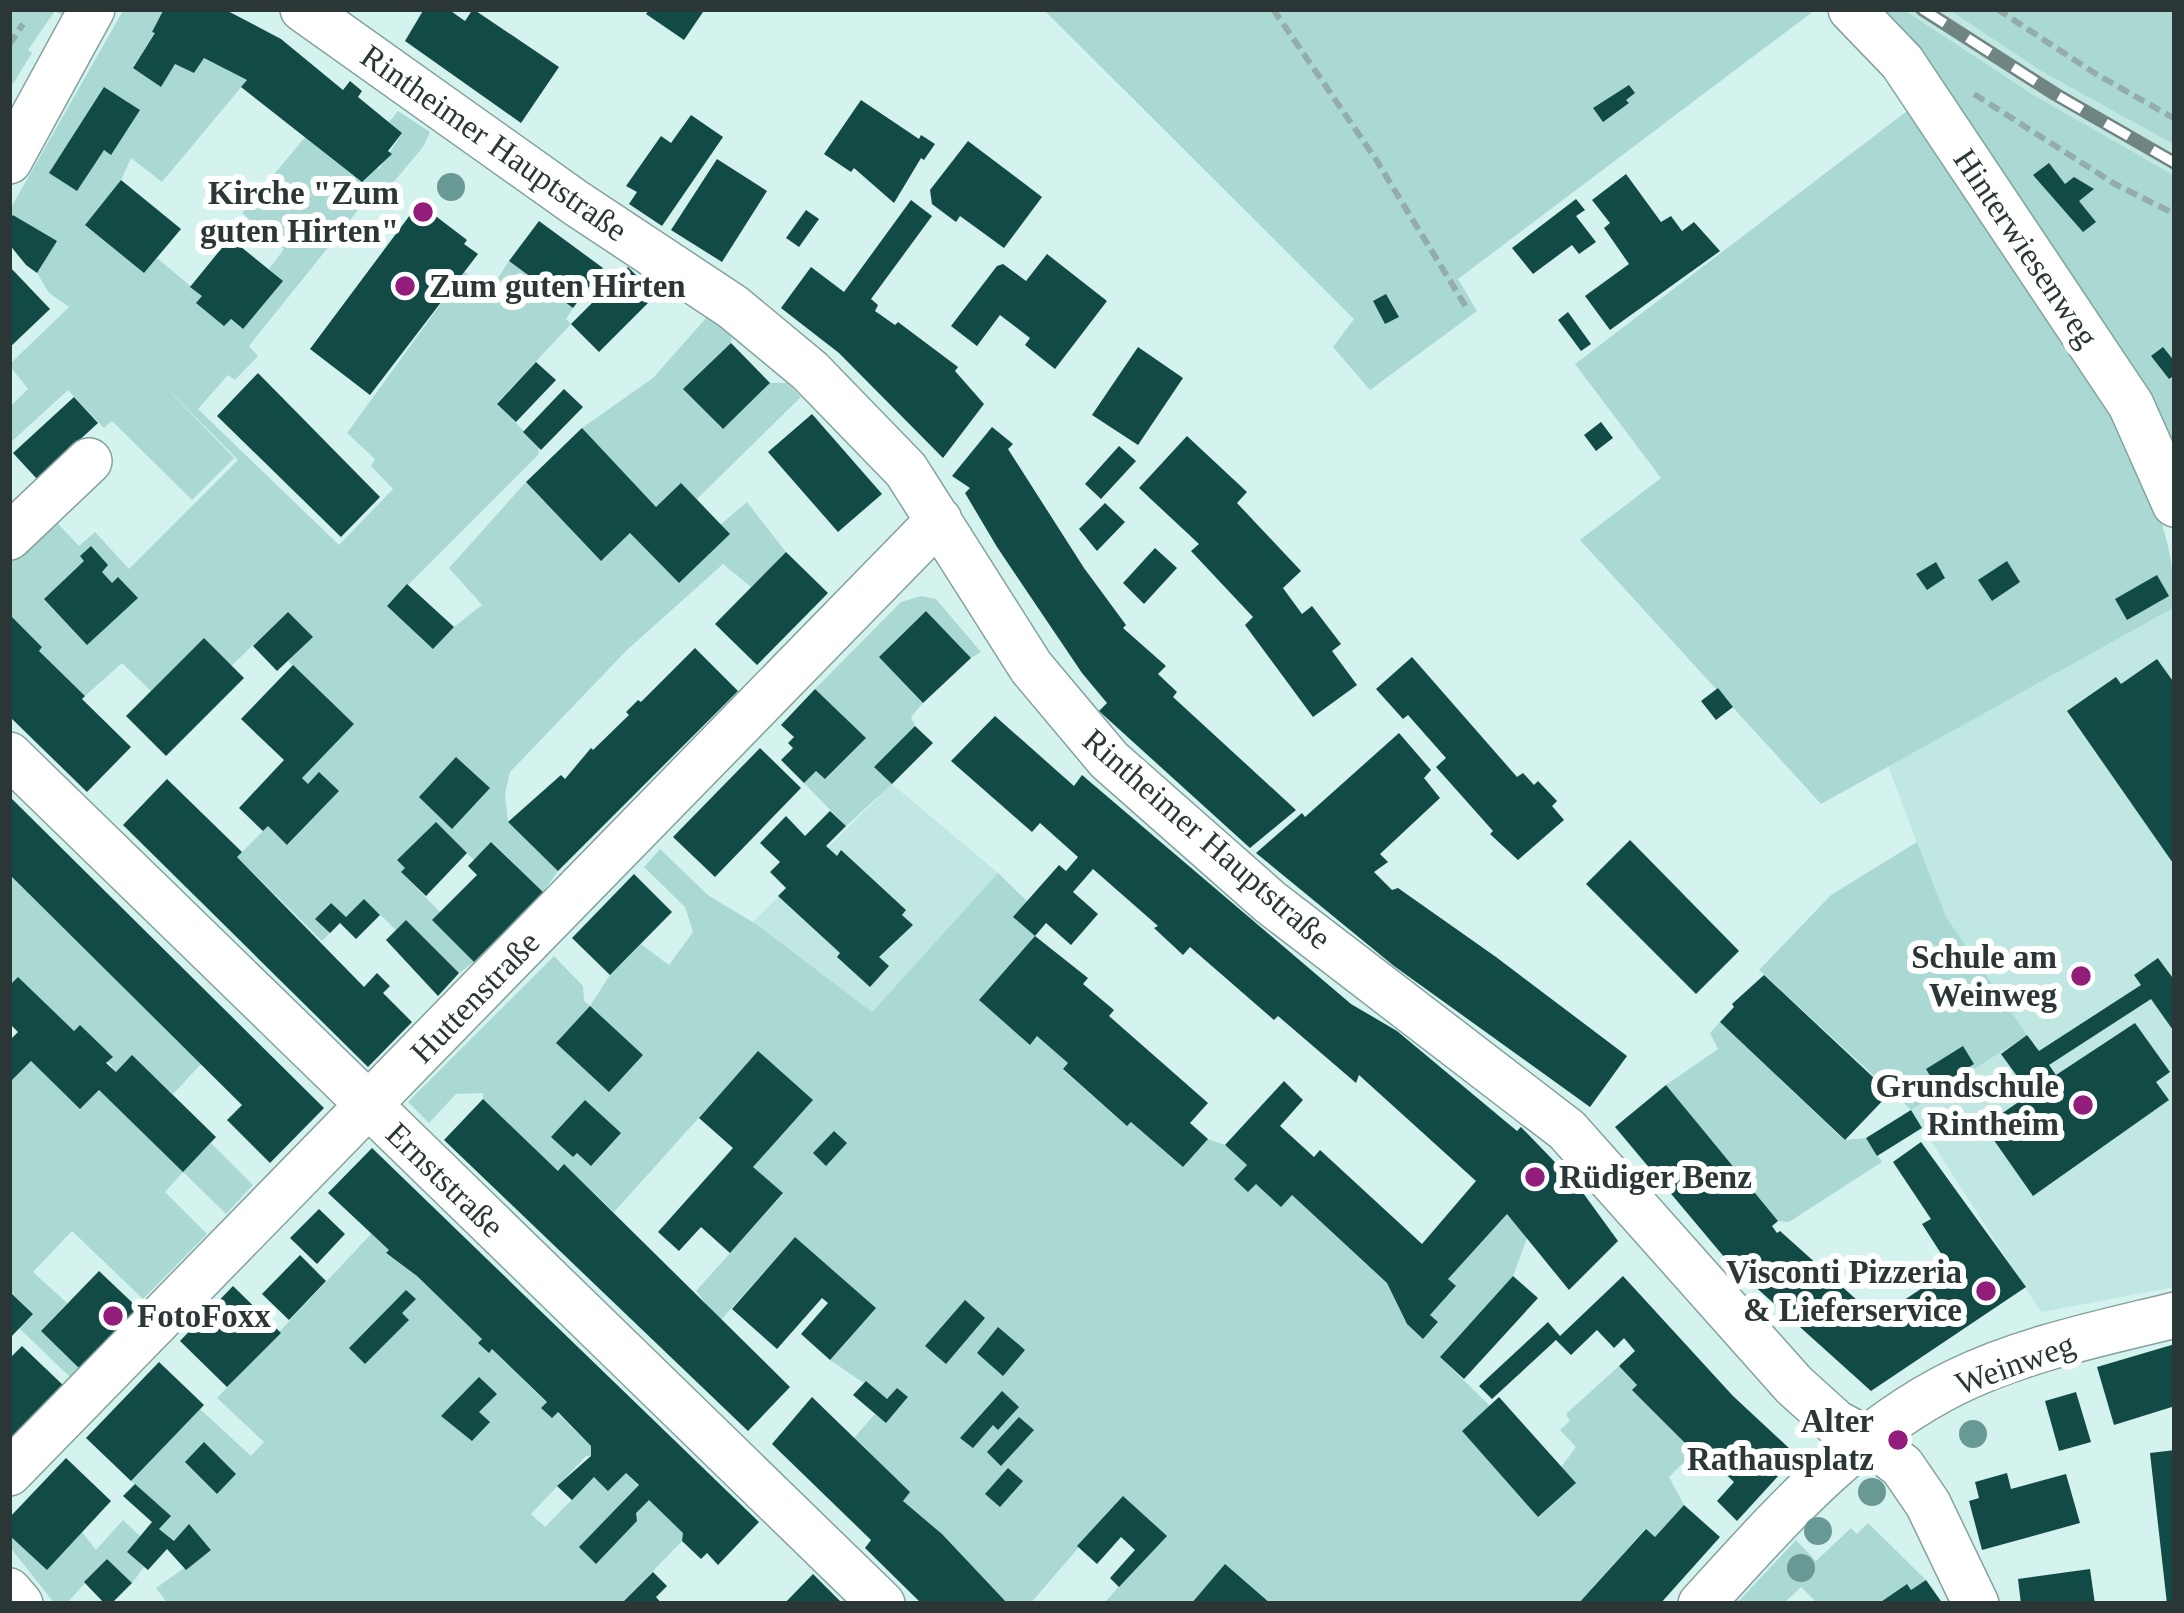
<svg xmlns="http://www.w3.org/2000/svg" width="2184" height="1613" font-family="Georgia,serif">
<rect width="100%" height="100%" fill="#d4f3ef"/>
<path fill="#c0e7e2" d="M1904,9H1948L2041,71L2175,145V176L2032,94Z
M2175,607V1287L2041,1312L1911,1110L2027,1035L1945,917L1888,766Z
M892,784L998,873L872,1012L753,922Z"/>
<path fill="#aad9d4" d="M9,9H67L64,16L55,11L28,50L32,53L9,90Z
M124,9H164L155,33L133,67L161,87L175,64L194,73L204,58L247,80L162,182L131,158L121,180L85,225L144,273L157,258L242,329L282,281L269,269L284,249L242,213L306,136L379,169L402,133L389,122L398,111L430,132L423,147L376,203L367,199L249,346L258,356L235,380L228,375L198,409L339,545L393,489L371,466L375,459L347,433L464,272L492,287L509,261L573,308L566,319L571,324L497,403L538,446L539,454L388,605L454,627L482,605L449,568L526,482L600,560L630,533L679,583L729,535L720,525L747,502L786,552L751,587L723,564L627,650L510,772L505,794L508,822L558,871L543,892L492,842L474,860L436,822L398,859L405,868L402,873L440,912L433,921L474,962L459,973L406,920L396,930L364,899L346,917L330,903L316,918L330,933L322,941L237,857L268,826L288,845L338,792L320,773L308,784L302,778L354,724L288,661L312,637L288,612L231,666L204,638L151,691L122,663L85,696L39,651L42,646L9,614V550L48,513L79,546L95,532L129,569L238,460L156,377L234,458L192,500L112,421L104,428L68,390L9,444V408L28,389L9,365L69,307L49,293L37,273L56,241L14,215L9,221V211Z
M1043,9H1814L1815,10L1458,279L1477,311L1370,390L1333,347L1354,319Z
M1867,9H1903L2032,94L2175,176V472Z
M1948,9H2175V145L2041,71Z
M1911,108C1952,169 1992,231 2033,293C2095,386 2175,491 2175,607L1821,804L1580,540L1661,478L1575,364Z
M707,317L732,334L731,343L684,389L722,429L770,383H787L801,397L696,500L656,507L582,428L653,378Z
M921,596L936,599L981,652L971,658L926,611L880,656L923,703L911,717L915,726L875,766L892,784L846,826L804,783L816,771L826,779L863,741L815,689L901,602Z
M1917,842L1946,917L2027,1035L1911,1110L1759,970L1831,895Z
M660,849L709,896L756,924L872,1012L998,873L1027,901L1014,917L1035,936L980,1001L1029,1044L1038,1036L1068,1063L1063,1070L1126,1125L1131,1122L1183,1167L1208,1139L1225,1145L1247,1165L1235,1178L1292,1195L1387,1283L1407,1324L1423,1339L1438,1323L1430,1315L1456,1287L1448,1279L1507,1214L1527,1238L1513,1276L1440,1357L1490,1406L1462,1431L1538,1517L1575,1484L1561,1467L1576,1447L1560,1430L1570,1421L1566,1414L1619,1366L1637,1385L1633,1390L1694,1452L1669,1477L1684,1505L1655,1537L1645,1529L1578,1604H1103L1166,1536L1123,1496L1030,1604H1008L942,1534L903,1501L854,1438L875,1414L887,1422L908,1398L897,1388L887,1399L830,1360L875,1307L795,1237L720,1321L696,1291L783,1194L753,1167L813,1100L758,1052L614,1212L565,1165L558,1171L483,1099V1093L456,1094L429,1123L408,1102L554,956L583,986L584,1001L590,1006L610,975L641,944L669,965L693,932L685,907L644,867Z
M9,874L201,1064L173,1094L132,1056L116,1072L80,1026L74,1031L9,986Z
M1720,1022L1844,1140L1866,1138L1882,1162L1789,1222L1778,1221L1666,1085L1718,1049L1710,1033Z
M31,1061L80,1108L99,1090L183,1171L211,1143L253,1185L226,1214L183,1172L165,1192L207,1234L143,1299L72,1231L33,1272L67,1303L41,1331L80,1369L71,1378L19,1328L32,1313L12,1293L9,1295V1083Z
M372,1233L389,1250L386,1254L417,1276L482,1339L479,1343L488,1352L492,1349L591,1446V1456H586L531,1514L545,1527L594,1477L609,1490L626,1473L683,1533L682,1541L621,1604H168L156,1588L211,1549L189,1525L174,1541L159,1529L170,1516L131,1481L200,1409L251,1456L264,1442L217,1398Z
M123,1520L140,1536L127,1552L144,1567L132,1583L107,1559L66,1604H55L9,1546V1535L47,1570L82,1532L96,1550Z
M1868,1523L1926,1580L1911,1590L1906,1584L1881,1604H1818L1801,1587L1783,1604H1736L1796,1540L1816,1561L1851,1528L1857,1534Z"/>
<path fill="#124a45" d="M164,9H224L281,39L343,90L350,81L362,91L358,97L402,133L388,151L392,154L362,182L241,87L247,80L204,58L194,73L175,64L161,87L133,68L155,33L152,32Z
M424,9H448L465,21L473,9L559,67L521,123L405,41Z
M650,9H705L684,40L646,14Z
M1629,85L1635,93L1626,100L1629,103L1603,122L1593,108Z
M104,87L140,110L111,155L104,150L77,191L49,173Z
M861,100L919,139L921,135L935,144L924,160L921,158L894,203L854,168L851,172L824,154Z
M691,115L723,137L662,226L629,204L637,192L626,186L661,136L671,143Z
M968,141L1042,197L1004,248L960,216L956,222L932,204L930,190Z
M717,159L767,191L722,262L671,230Z
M2049,163L2065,184L2074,177L2094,189L2079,201L2096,222L2083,232L2033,175Z
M1626,174L1661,222L1671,216L1682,231L1694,222L1720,251L1610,330L1585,296L1629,264L1604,228L1610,223L1592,200Z
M121,180L181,229L144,273L85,225Z
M1576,199L1585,210L1576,216L1596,242L1579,254L1572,245L1533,274L1512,248Z
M911,200L932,216L871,299L878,305L875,311L895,325L898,322L958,367L955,371L984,404L943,458L839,353L781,308L811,267L844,292Z
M416,207L430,218L433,214L467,240L464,244L478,254L370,395L310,349Z
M806,210L819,219L799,247L786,238Z
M13,215L57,241L37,273L26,265L9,244V221Z
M539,221L603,268L573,308L509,261Z
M230,238L283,281L243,329L231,319L224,326L196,303L202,296L190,287Z
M1047,254L1107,301L1055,369L1025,345L1030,338L1000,315L977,346L951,326L997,266L1003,264L1026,281Z
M9,266L50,309L9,348Z
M628,267L656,295L599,352L571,324Z
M1386,294L1399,317L1385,324L1373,301Z
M1568,312L1591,344L1581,351L1558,320Z
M731,343L770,383L723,429L683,389Z
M1138,347L1183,378L1138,445L1092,415Z
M2163,347L2175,362V375L2169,379L2151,356Z
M536,362L556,380L516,422L497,404Z
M258,373L380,497L341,537L217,416Z
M564,389L583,407L541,450L523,432Z
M74,397L98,423L37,479L13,453Z
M812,414L882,494L838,532L768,452Z
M1601,422L1613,438L1596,451L1584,435Z
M992,427L1013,444L1008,449L1084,568L1126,625L1123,628L1166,666L1158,674L1177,692L1173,697L1296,810L1250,848L1099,711L1107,703L1082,673L997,547L965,493L970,488L952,476Z
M582,428L656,507L681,483L730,534L679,583L630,533L601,561L526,482Z
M1187,436L1247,492L1237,503L1301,571L1283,588L1302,614L1312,606L1341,644L1332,651L1357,685L1313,717L1245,625L1253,617L1191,551L1199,544L1139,488Z
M1119,446L1136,461L1101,499L1085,484Z
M1105,503L1125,522L1097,551L1079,529Z
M91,546L108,565L102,572L112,583L118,577L138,598L87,645L44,599L84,561L80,556Z
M1155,548L1177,568L1144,604L1123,583Z
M786,552L828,593L757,665L715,624Z
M2007,561L2020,582L1992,601L1978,580Z
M1936,562L1945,578L1927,590L1916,574Z
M2157,575L2169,596L2127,620L2115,599Z
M407,584L454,627L433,649L387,606Z
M926,611L971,658L923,703L879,657Z
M288,612L313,637L277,671L253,646Z
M9,614L42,647L39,651L85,696L82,699L131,747L87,792L9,716Z
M204,638L244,678L166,756L126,716Z
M695,648L738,691L558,871L508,822L561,775L565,779L591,748L593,750L629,715L626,712L638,700L641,702Z
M1412,657L1517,777L1523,773L1534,785L1538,781L1557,801L1552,806L1564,820L1518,860L1490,834L1493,831L1436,767L1446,758L1408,715L1403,719L1376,689Z
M2157,659L2175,684V866L2067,711L2116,677L2121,684Z
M293,665L354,724L302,778L308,784L319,772L339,791L287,845L268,826L263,831L239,808L284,760L241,719Z
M1718,688L1733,707L1716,720L1701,701Z
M815,689L866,738L825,779L816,771L804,783L781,760L793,748L788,743L794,737L781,725Z
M995,716L1074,786L1082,775L1351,1004L1397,1031L1517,1131L1521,1127L1578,1186L1618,1241L1569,1290L1507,1214L1448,1279L1456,1286L1430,1315L1438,1322L1423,1339L1407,1324L1387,1283L1292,1195L1281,1207L1256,1184L1248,1192L1234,1179L1247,1165L1225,1145L1284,1081L1303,1100L1280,1126L1314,1157L1320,1150L1422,1244L1476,1181L1359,1075L1356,1083L1278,1016L1274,1020L1190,947L1183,955L1154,928L1158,926L1093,869L1073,892L1098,914L1071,945L1046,923L1035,936L1013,917L1059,865L1066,871L1078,857L1040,823L1032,832L951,761Z
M915,726L933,743L892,784L874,767Z
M1399,733L1431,770L1424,778L1440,798L1380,854L1388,862L1374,872L1392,890L1398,888L1496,957L1627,1056L1590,1107L1394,966L1256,853L1302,813L1305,817Z
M760,748L801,788L715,877L673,837Z
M456,757L490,788L452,829L419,797Z
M167,779L242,852L237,857L364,987L377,973L390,986L383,993L412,1022L368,1067L123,825Z
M9,796L324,1108L270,1163L227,1120L242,1105L9,874Z
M830,811L846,826L826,846L837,856L841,850L906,910L902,915L913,925L879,957L889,966L870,987L837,957L840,953L778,896L786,888L770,872L780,862L760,843L786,816L805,836Z
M436,822L467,853L426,896L401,872L405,868L397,860Z
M1630,840L1739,951L1696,994L1586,884Z
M491,842L543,892L474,962L432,920L477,875L468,866Z
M634,874L672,912L610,975L572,938Z
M364,899L380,915L356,939L340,923L330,933L315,919L331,903L346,917Z
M406,920L459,973L438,996L386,940Z
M1035,936L1088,978L1083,984L1114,1010L1109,1016L1208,1103L1190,1123L1208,1139L1183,1167L1131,1122L1127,1126L1063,1069L1068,1063L1037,1036L1030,1045L979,1000Z
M2158,958L2175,981V1033L2151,999L2049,1065L2056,1075L2135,1023L2170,1072L2156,1082L2169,1100L2033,1196L1984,1126L2030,1094L2001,1054L2027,1035L2039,1051L2141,985L2134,975Z
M1764,975L1890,1093L1845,1140L1720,1022L1734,1007L1732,1004Z
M18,977L74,1031L80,1025L113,1057L106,1063L116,1072L132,1055L216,1137L183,1172L99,1090L80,1109L31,1061L9,1083V1041L18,1032L9,1023V986Z
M590,1006L643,1055L609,1092L556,1043Z
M1963,1046L1974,1064L1937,1087L1926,1069Z
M758,1051L813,1100L753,1167L783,1193L730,1253L701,1227L679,1251L658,1232L733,1148L699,1118Z
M1666,1085L1778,1221L1772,1226L1777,1233L1780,1231L1877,1318L1951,1269L1922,1224L1931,1219L1893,1162L1921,1142L2026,1287L1871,1391L1730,1264L1615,1127Z
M483,1099L558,1171L564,1164L790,1387L748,1431L444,1140Z
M585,1100L621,1133L591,1166L577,1153L573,1157L551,1137Z
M1911,1110L1922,1128L1877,1156L1866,1138Z
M834,1131L847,1143L826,1166L813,1153Z
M372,1148L759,1522L718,1565L707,1553L701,1559L682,1541L683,1533L649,1500L636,1513L637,1521L596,1564L579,1547L639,1485L626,1473L608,1491L594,1477L572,1500L557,1486L591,1456V1446L558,1412L552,1418L541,1408L547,1402L492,1349L489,1353L478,1343L482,1339L417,1276L386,1253L389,1250L328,1193Z
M319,1209L345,1234L317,1264L290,1238Z
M795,1237L876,1308L830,1360L801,1334L828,1303L822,1298L777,1349L732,1309Z
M300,1255L326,1281L289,1320L262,1294Z
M99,1271L139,1309L81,1370L41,1331Z
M1513,1276L1538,1298L1464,1379L1440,1357Z
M1623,1276L1733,1396L1790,1449L1791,1462L1737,1521L1717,1501L1734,1482L1698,1448L1694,1452L1632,1390L1637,1385L1619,1366L1635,1351L1624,1338L1614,1348L1597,1330L1571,1355L1556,1340L1492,1399L1479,1386L1548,1322L1560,1336Z
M233,1286L281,1333L227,1387L180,1341Z
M406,1290L416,1299L402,1313L409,1320L365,1364L349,1348Z
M11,1293L33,1314L9,1339V1295Z
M965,1300L985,1318L946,1364L925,1346Z
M998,1327L1025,1350L1003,1376L977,1353Z
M2175,1344V1406L2114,1425L2097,1367Z
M22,1346L65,1387L9,1445V1359Z
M159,1362L204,1405L131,1481L86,1438Z
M479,1377L497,1394L479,1412L490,1422L472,1441L441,1416Z
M866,1381L887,1399L897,1388L908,1397L886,1423L853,1395Z
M1002,1391L1019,1407L998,1430L993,1425L973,1448L960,1438Z
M2076,1392L2091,1442L2059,1451L2045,1401Z
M812,1397L910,1492L903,1501L942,1534L1008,1604H922L865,1548L871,1540L772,1444Z
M1499,1397L1576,1483L1538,1517L1462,1431Z
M1019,1417L1034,1430L1001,1466L987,1452Z
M204,1442L236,1474L217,1494L185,1462Z
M2175,1450V1604H2167L2150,1453Z
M66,1458L111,1501L47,1570L9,1535V1518Z
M1008,1468L1023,1481L1000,1507L985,1494Z
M2007,1473L2011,1489L2066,1474L2080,1523L1982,1550L1969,1501L1979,1498L1975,1482Z
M135,1484L171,1516L159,1529L174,1541L189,1524L211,1550L186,1570L167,1549L148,1570L127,1552L152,1522L123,1496Z
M1123,1496L1167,1536L1119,1587L1110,1578L1135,1550L1121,1537L1097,1564L1077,1546Z
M1684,1505L1720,1537L1660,1604H1578L1646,1529L1655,1537Z
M107,1559L132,1583L111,1604H105L84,1582Z
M1225,1564L1271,1604H1191Z
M2090,1569L2095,1604H2021L2018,1579Z
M653,1572L667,1586L656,1597L662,1604H621Z
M813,1574L843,1604H784Z
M1926,1580L1943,1604H1878L1907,1584L1911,1590Z"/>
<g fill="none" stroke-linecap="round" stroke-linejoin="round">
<g stroke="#85a19e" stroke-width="48">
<path id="minor" d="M303,9L576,203L733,307L810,371L906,470L1031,667L1109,760L1270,902L1567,1130L1794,1385L1836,1423L1866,1439L1902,1466L1928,1504L1976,1604
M1851,9L1902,62L2131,405L2175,504
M9,161L92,9
M9,537L89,461
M9,755L882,1604
M9,1473L939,520
M9,1591L20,1604
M1701,1604C1777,1521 1852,1433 1956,1382C2023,1349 2103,1333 2175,1315"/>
</g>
<path stroke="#95adaa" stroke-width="6" stroke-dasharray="12 6" stroke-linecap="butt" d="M1273,9L1375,158L1466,307
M1997,9L2096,74L2175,119
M9,45L23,24
M1974,94L2115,184L2175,214"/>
<use href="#minor" stroke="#fff" stroke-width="45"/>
<g stroke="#708481" stroke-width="14">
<path id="rail" d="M1922,9L2055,94L2175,163"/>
</g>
<use href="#rail" stroke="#fff" stroke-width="9" stroke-dasharray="27" stroke-linecap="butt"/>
</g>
<g fill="#699995">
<circle cx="451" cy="187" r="14"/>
<circle cx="1973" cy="1434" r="14"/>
<circle cx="1872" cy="1492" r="14"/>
<circle cx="1818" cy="1531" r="14"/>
<circle cx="1801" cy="1568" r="14"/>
</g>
<g fill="#921d7b" stroke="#fff" stroke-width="4.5">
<circle cx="423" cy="212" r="12"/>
<circle cx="405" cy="286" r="12"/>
<circle cx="2081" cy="976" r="12"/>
<circle cx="2083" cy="1105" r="12"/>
<circle cx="1535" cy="1177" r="12"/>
<circle cx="1986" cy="1291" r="12"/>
<circle cx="113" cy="1316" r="12"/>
<circle cx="1898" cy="1440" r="12"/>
</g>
<g text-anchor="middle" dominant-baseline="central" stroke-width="12" stroke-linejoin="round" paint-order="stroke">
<g font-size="33" fill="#2b3736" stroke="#fff">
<text transform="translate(494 143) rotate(35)">Rintheimer Hauptstraße</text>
<text transform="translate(2026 248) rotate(56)">Hinterwiesenweg</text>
<text transform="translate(1207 839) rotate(41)">Rintheimer Hauptstraße</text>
<text transform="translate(475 997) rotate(-46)">Huttenstraße</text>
<text transform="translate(445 1180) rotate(44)">Ernststraße</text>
<text transform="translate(2015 1364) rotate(-20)">Weinweg</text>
</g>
<g font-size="33" font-weight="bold" fill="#2b3736" stroke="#fff" text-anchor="end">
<text x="399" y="193">Kirche "Zum<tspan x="399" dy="38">guten Hirten"</tspan></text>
<text x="429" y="286" text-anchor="start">Zum guten Hirten</text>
<text x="2057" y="957">Schule am<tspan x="2057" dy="38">Weinweg</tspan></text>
<text x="2059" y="1086">Grundschule<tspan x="2059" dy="38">Rintheim</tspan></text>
<text x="1559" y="1177" text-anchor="start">Rüdiger Benz</text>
<text x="1962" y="1272">Visconti Pizzeria<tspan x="1962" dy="38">&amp; Lieferservice</tspan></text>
<text x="137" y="1316" text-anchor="start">FotoFoxx</text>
<text x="1874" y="1421">Alter<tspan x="1874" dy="38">Rathausplatz</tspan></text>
</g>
</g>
<rect width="2184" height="1613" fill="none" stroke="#2b3736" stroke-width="24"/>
</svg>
